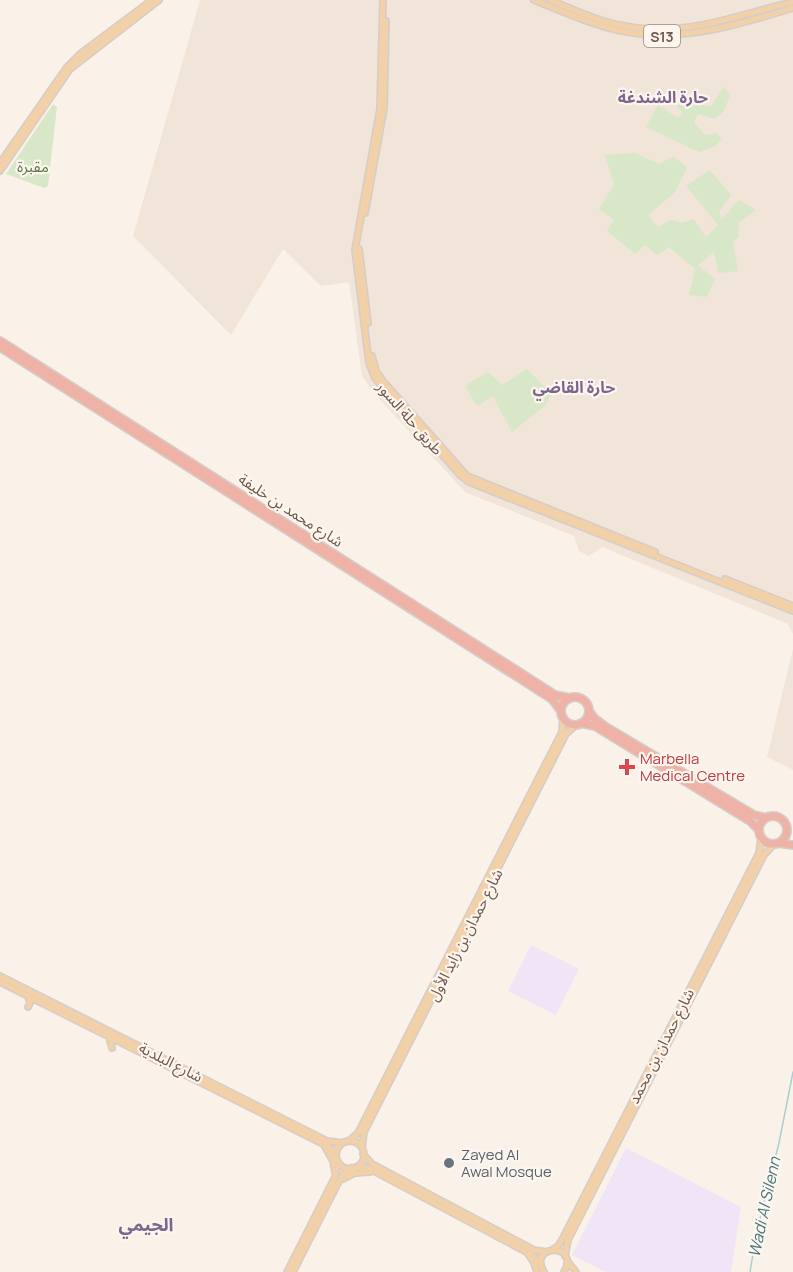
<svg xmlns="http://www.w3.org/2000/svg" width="793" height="1272" font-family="Manrope,'Noto Sans Arabic',sans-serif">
<rect width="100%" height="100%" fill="#faf2e9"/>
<path fill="#f1e4d8" d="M200,0H793V634L788,624L602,547L589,556L579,551L574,536L465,492L374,393L362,376L349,282L321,286L283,249L231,335L133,236Z
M793,649V770L767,757Z"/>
<path fill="#efe5f7" d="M531,945L579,969L556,1015L508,991Z
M626,1148L741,1207L731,1272H606L572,1255Z"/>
<path fill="#d7e7c8" d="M724,87L730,95L724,111L715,119L698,114L694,123L705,135L717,133L722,139L715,146L699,152L646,127L658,105L678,118L683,113L677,107L680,97L706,106H711Z
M53,104L57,107L48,186L44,188L6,174Z
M635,153L659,164L674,156L687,168L675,192L648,215L658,227L671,220L683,223L693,219L706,237L718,225L686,186L710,170L731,195L719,212L722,219L739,200L756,210L738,223L739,236L733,242L738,271L718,273L714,252L698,265L715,279L707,297L689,295L695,269L669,247L657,255L645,245L635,254L607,231L614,220L599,209L614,184L605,155Z
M527,369L551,393L546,405L512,432L493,396L477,406L465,386L488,372L502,385Z"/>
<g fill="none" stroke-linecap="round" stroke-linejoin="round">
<path stroke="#a6d0d3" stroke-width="1.5" d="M750,1272L757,1230L779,1143L793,1072"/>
<g stroke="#d5cdca" stroke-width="8">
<path id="major" d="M383,0L380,109L355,250L369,363L375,378L460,475L469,482L793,611
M534,0C559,10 585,22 612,29C674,45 734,26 793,8
M550,0C575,10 599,22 625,26C686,38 735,15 793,2
M0,163L67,67L80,54L152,0
M0,171L70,69L159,0
M365,213L384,108L386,21
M359,249L368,323
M372,356L376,371L382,380L467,476L655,552
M725,579L793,606
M0,976L327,1141L343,1143
M0,982L327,1146L332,1150L336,1157
M28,996L30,1003L28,1007
M109,1037L112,1048
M349,1141L358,1133L540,775L562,732L563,718
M336 1155a14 14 0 1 1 28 0a14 14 0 1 1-28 0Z
M324,1145L333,1161L335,1172
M362,1148L364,1132L566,734L576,725
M363,1154L372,1164L534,1250L547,1252
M356,1167L370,1169L532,1255L540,1264
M343,1179L355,1173L370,1172
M552,1250L558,1246L563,1238L759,853L761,838
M528,1254L533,1261L537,1272
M565,1256L568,1240L764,855L774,844
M568,1262L576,1272
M287,1272L335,1177L338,1162
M293,1272L337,1185L343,1175L351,1168
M544,1272C527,1243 581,1243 564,1272"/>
</g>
<g stroke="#d5cdca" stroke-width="10">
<path id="highway" d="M0,341L555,695L569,698
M0,347L552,699L561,711
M561 711a14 14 0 1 1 28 0a14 14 0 1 1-28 0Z
M589,711L594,718L606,727L754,815L766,818
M581,723L595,726L750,821L759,830
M759 830a14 14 0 1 1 28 0a14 14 0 1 1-28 0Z
M779,843L793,845"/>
</g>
<use href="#major" stroke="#f2d0a8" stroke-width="5"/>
<use href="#highway" stroke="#eeb3a6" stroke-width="7"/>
</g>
<path fill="#e0444e" stroke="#fdf6ef" stroke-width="2" d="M624 758h6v6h6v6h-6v6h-6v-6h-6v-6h6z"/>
<circle fill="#6b7280" stroke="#fdf6ef" stroke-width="2" cx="449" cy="1163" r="6"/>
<g text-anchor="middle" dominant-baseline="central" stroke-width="4.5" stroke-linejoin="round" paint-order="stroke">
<rect fill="#fdf6ef" stroke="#9c887f" stroke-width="1.5" x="644" y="25" width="36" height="22" rx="4.5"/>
<g font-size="14" font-weight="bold" fill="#72594f">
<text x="662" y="36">S13</text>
</g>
<g font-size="15" fill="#5a7748" stroke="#fdf6ef">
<text x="33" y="166">مقبرة</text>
</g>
<g font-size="15" fill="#72594f" stroke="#fdf6ef">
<text transform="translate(410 418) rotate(49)">طريق حلة السور</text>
<text transform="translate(291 510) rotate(33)">شارع محمد بن خليفة</text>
<text transform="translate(465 935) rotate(-63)">شارع حمدان بن زايد الأول</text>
<text transform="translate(661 1046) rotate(-63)">شارع حمدان بن محمد</text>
<text transform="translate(171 1062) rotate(27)">شارع البلدية</text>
</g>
<g font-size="15" fill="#be3a42" stroke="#fdf6ef" text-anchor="start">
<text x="640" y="758">Marbella<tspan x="640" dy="17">Medical Centre</tspan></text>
</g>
<g font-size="15" fill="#5b616d" stroke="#fdf6ef" text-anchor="start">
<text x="461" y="1154">Zayed Al<tspan x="461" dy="17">Awal Mosque</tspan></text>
</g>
<g font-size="16" font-weight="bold" fill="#7d668e" stroke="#fdf6ef">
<text x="663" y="97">حارة الشندغة</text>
<text x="574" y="387">حارة القاضي</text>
</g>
<g font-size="16" font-style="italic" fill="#47787c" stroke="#fdf6ef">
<text transform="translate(764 1207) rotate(-78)">Wadi Al Silenn</text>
</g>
<g font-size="18" font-weight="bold" fill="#7d668e" stroke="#fdf6ef">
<text x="146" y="1224">الجيمي</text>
</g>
</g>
</svg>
